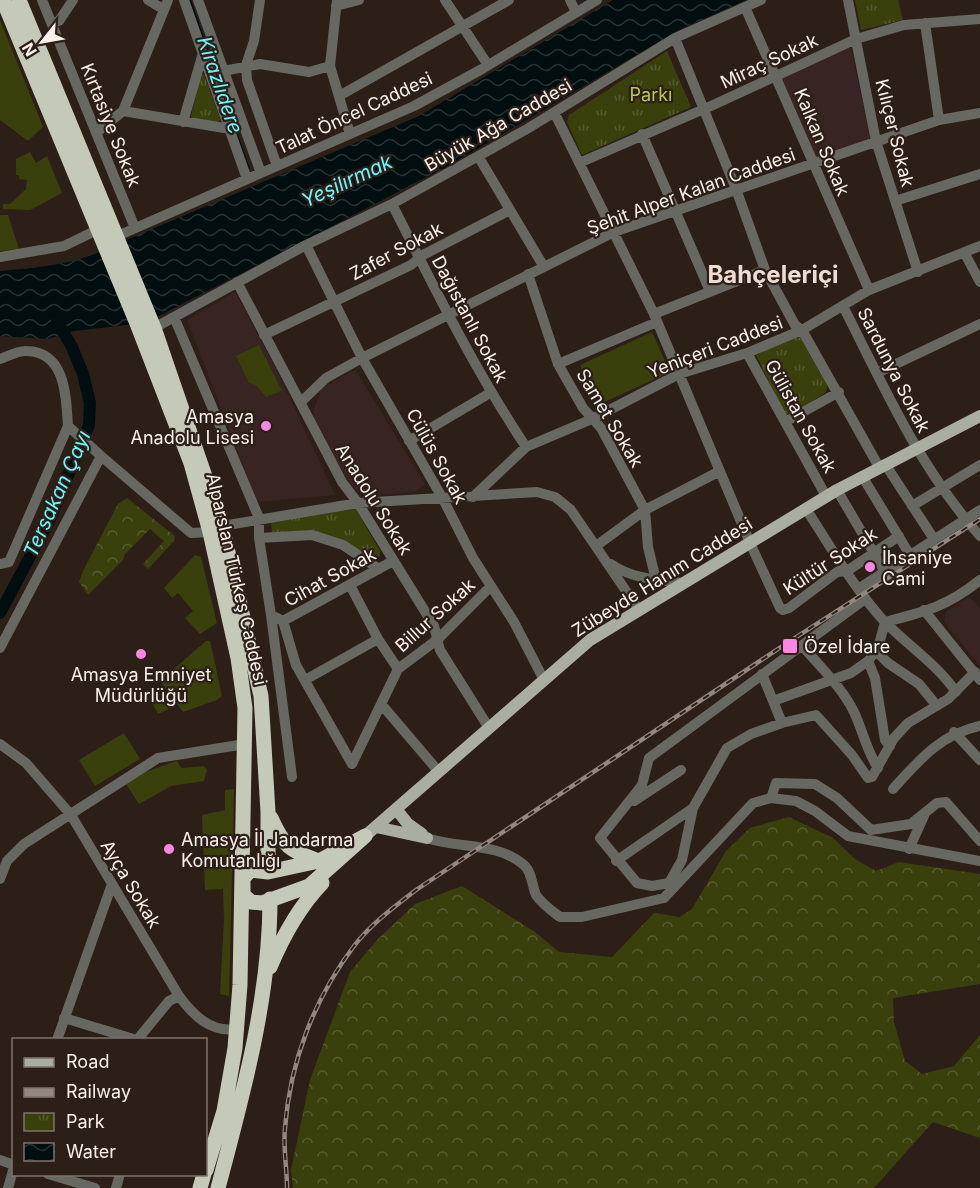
<svg xmlns="http://www.w3.org/2000/svg" width="980" height="1188" font-family="Inter,sans-serif">
<defs>
<pattern id="forest-crowns" width="20" height="18" patternUnits="userSpaceOnUse" patternTransform="scale(1.5)"><rect width="20" height="18" fill="#39400c"/><path d="M2 6a3 3 0 1 1 6 0M12 15a3 3 0 1 1 6 0" fill="none" stroke="#575c30"/></pattern>
<pattern id="park-tufts" width="24" height="20" patternUnits="userSpaceOnUse" patternTransform="scale(1.5)"><rect width="24" height="20" fill="#39400c"/><path d="M3 7l-1-3M5 7V3M7 7l1-3M15 17l-1-3M17 17v-4M19 17l1-3" fill="none" stroke="#575c30"/></pattern>
<pattern id="water-waves" width="16" height="10" patternUnits="userSpaceOnUse" patternTransform="scale(1.5)"><rect width="16" height="10" fill="#010e0f"/><path d="M0 5q4-4 8 0t8 0" fill="none" stroke="#273232"/></pattern>
</defs>
<rect width="100%" height="100%" fill="#2c1f18"/>
<path fill="#382422" d="M850,44L870,138L817,160L780,77Z
M235,292L275,367L335,495L257,502L187,320Z
M355,369L425,484L415,492L366,496L354,488L315,429L313,412L321,389Z
M969,597L980,608V666L944,622L946,612Z"/>
<path fill="#39400c" d="M0,20L43,127L28,141L0,120Z
M30,152L36,163L47,156L62,193L30,210L3,209V204H10L26,189L27,180L19,179V175H16V159Z
M0,215H8L19,249L0,251Z
M652,332L670,372L598,405L580,365Z
M259,345L282,391L266,397L256,385L249,383L236,356Z
M195,555L201,557L217,623L200,634L185,618L193,611L178,593L172,598L164,588Z
M206,641H210L222,696L217,700L183,712L160,681Z
M156,686L173,707L158,714L146,691Z
M124,733L140,759L95,786L79,760Z
M177,761L181,768L204,766L207,770L204,781L171,786L139,804L126,784L145,772Z
M234,789L229,996L220,994L224,920L223,889L205,890L202,815L225,810V790Z"/>
<path fill="url(#forest-crowns)" d="M127,498L175,536L174,541L148,569L143,564L164,541L150,529L125,554L123,560L88,595L79,582L83,571L118,504Z
M789,817L833,838L855,859L876,871L899,862L980,874V984L893,998L894,1022L905,1061L922,1074L954,1066L980,1035V1138L933,1122L874,1188H293L291,1170L310,1080L350,972L377,940L415,904L462,886L535,932L559,952L612,957L654,913L680,917L692,909L726,851L750,828Z"/>
<path fill="url(#park-tufts)" d="M855,0H898L903,20L861,30Z
M667,51L691,107L582,155L567,122L569,115Z
M204,74L220,119L218,125L190,121L201,75Z
M795,337L803,338L828,384L826,392L792,414H785L756,355Z
M355,508L380,551V556L371,561L345,542L272,532L271,522Z"/>
<path fill="url(#water-waves)" d="M613,0H746L679,30L448,166L159,316L126,325L74,331L48,339L0,336V271C48,267 83,263 126,240L419,116Z"/>
<g fill="none" stroke-linecap="round" stroke-linejoin="round">
<path stroke="#010e0f" stroke-width="2" d="M190,0L249,169"/>
<path stroke="#010e0f" stroke-width="12" d="M0,613L50,519L89,425L90,403L83,374L72,347L57,321"/>
<path stroke="#666861" stroke-width="10" d="M42,0L135,228
M148,0L163,9
M184,0L247,179
M198,0L261,173
M260,0L254,41L246,65L247,80L277,166
M337,0L330,66L350,134
M445,0L488,65
M570,0L576,12
M848,0L876,141L918,272
M336,6L359,0
M745,7L869,290
M52,23L59,21L73,0
M925,23L939,120
M675,38L736,189L765,270L795,325L802,330L879,467
M223,71L260,64L309,72L330,66
M339,96L509,0
M123,111L230,129
M555,114L654,314L750,543L780,608L783,610L789,608L837,572L847,571L899,536
M183,122L203,53
M96,133L123,111L168,0
M642,134L710,291
M478,156L544,267
M579,163L711,106L856,39L904,25L980,19
M895,201L980,174
M392,204C434,287 474,369 526,447
M115,237L414,106L482,69L597,0
M306,245L362,358L443,499L473,558L514,622L544,680
M965,254L980,282
M0,257L64,246L97,230
M528,274L558,364L583,408L601,428L645,510L648,547L656,580
M237,282L342,482L358,503L434,626L440,650L489,728
M843,306C883,385 920,469 980,536
M654,314L765,270
M174,317L259,518V538L271,615L283,621L296,665L352,764
M154,328L306,245L392,204L527,129L675,38L761,0
M264,335L411,265L423,255L510,210
M747,353L826,496
M0,359C8,356 19,350 27,351C66,352 66,397 68,426L101,456
M558,364L657,322
M877,373L980,324
M301,402L326,378L362,358L614,232L939,120L980,113
M785,422L839,392
M409,441L490,393
M885,464L934,539
M862,476L910,555
M837,490L885,572
M473,497L526,447L592,419L679,374L747,353L802,330L869,290L980,246
M912,506L980,465
M806,509C831,547 853,587 883,620C907,645 936,663 956,692
M222,526L358,503L537,492L555,497L571,510L639,610
M259,538L312,535L343,545L379,569
M596,546L645,510L720,471
M0,564L9,562L68,426
M611,564C632,579 658,580 683,583
M350,585L378,639L398,669
M858,589L980,510
M924,610L980,680
M271,615L292,777
M283,621L393,561
M885,622L878,648L868,661L875,678L885,740L890,746
M885,622C925,612 948,606 980,580
M802,645C819,666 842,687 854,712C863,731 866,750 878,768
M0,648L101,456L191,533L210,532
M876,651L888,663L919,684L937,706
M762,674L782,723
M305,680L378,639
M773,701L851,673L868,661
M382,705L439,772
M954,732L980,760
M0,744L26,763L71,815L179,996C193,1015 211,1033 236,1029
M352,764L398,669L438,639L491,586
M893,789C919,760 941,734 980,726
M771,798L776,783L815,784L837,798L871,830L911,824L937,803L946,802L980,841
M634,801L681,770
M693,808L682,860L669,883L652,886L637,883L600,838L642,785L649,758L865,599
M427,838C459,849 498,842 524,865C532,872 532,886 536,895C542,904 552,911 560,917H582L664,898L753,803L771,798L796,801L815,811L848,836L980,861
M909,849L924,816
M616,861L693,808L727,748L751,734L782,723L816,715L852,755L868,778L872,777L894,738L908,723L948,699L975,672
M0,879L7,861L24,844L158,758L245,744
M64,1018L137,1040
M57,1040L112,884
M137,1040L169,1001L179,996
M0,1160L14,1165
M48,1174L95,1188
M8,1188L14,1167
M116,1188L120,1174"/>
<path stroke="#aaaea0" stroke-width="12" d="M396,809L408,824L422,834
M376,827L427,838
M365,836L590,640L837,490L980,416"/>
<path stroke="#c5c9b8" stroke-width="15" d="M3,0L138,326L191,463L210,532L238,658L245,708L240,985L235,1048L224,1111L206,1170
M19,0L154,328L222,526L261,696L268,812V872
M271,818C284,847 290,851 319,861
M365,836L309,886L262,903L251,902L243,895V878L251,870L268,872L319,861Z
M270,967C283,936 299,907 322,883
M200,1188L204,1174
M218,1188C243,1094 270,997 270,899"/>
<g stroke="#928781" stroke-width="4.5">
<path id="rail" d="M287,1188C287,1168 283,1148 285,1128C290,1062 314,999 354,946C371,924 394,907 416,890L787,643L980,519"/>
</g>
<use href="#rail" stroke="#2c1f18" stroke-width="2" stroke-dasharray="7" stroke-linecap="butt"/>
</g>
<g fill="#fc86e4" stroke="#2c1f18" stroke-width="2">
<circle cx="266" cy="426" r="6"/>
<circle cx="870" cy="567" r="6"/>
<rect x="782" y="638" width="16" height="16" rx="3"/>
<circle cx="141" cy="654" r="6"/>
<circle cx="169" cy="849" r="6"/>
</g>
<g text-anchor="middle" dominant-baseline="central" stroke-width="4.5" stroke-linejoin="round" paint-order="stroke">
<g font-size="18" fill="#faf1ec" stroke="#2c1f18">
<text transform="translate(769 61) rotate(-25)">Miraç Sokak</text>
<text transform="translate(354 113) rotate(-25)">Talat Öncel Caddesi</text>
<text transform="translate(111 125) rotate(68)">Kırtasiye Sokak</text>
<text transform="translate(498 125) rotate(-30)">Büyük Ağa Caddesi</text>
<text transform="translate(895 133) rotate(76)">Kılıçer Sokak</text>
<text transform="translate(822 142) rotate(67)">Kalkan Sokak</text>
<text transform="translate(691 191) rotate(-20)">Şehit Alper Kalan Caddesi</text>
<text transform="translate(396 251) rotate(-28)">Zafer Sokak</text>
<text transform="translate(470 319) rotate(62)">Dağıstanlı Sokak</text>
<text transform="translate(715 347) rotate(-21)">Yeniçeri Caddesi</text>
<text transform="translate(894 370) rotate(63)">Sardunya Sokak</text>
<text transform="translate(801 416) rotate(61)">Gülistan Sokak</text>
<text transform="translate(610 418) rotate(59)">Samet Sokak</text>
<text transform="translate(437 456) rotate(61)">Cülüs Sokak</text>
<text transform="translate(374 499) rotate(58)">Anadolu Sokak</text>
<text transform="translate(830 561) rotate(-33)">Kültür Sokak</text>
<text transform="translate(330 577) rotate(-29)">Cihat Sokak</text>
<text transform="translate(662 577) rotate(-32)">Zübeyde Hanım Caddesi</text>
<text transform="translate(237 579) rotate(77)">Alparslan Türkeş Caddesi</text>
<text transform="translate(435 615) rotate(-42)">Billur Sokak</text>
<text transform="translate(131 884) rotate(59)">Ayça Sokak</text>
</g>
<g font-size="18" fill="#b9cb4f" stroke="#2c1f18">
<text x="651" y="94">Parkı</text>
</g>
<g font-size="18" fill="#faf1ec" stroke="#2c1f18" text-anchor="start">
<text x="254" y="416" text-anchor="end">Amasya<tspan x="254" dy="21">Anadolu Lisesi</tspan></text>
<text x="882" y="557">İhsaniye<tspan x="882" dy="21">Cami</tspan></text>
<text x="804" y="646">Özel İdare</text>
<text x="141" y="674" text-anchor="middle">Amasya Emniyet<tspan x="141" dy="21">Müdürlüğü</tspan></text>
<text x="181" y="839">Amasya İl Jandarma<tspan x="181" dy="21">Komutanlığı</tspan></text>
</g>
<g font-size="20" font-style="italic" fill="#6cf6fb" stroke="#2c1f18">
<text transform="translate(220 85) rotate(71)">Kirazlıdere</text>
<text transform="translate(347 181) rotate(-25)">Yeşilırmak</text>
<text transform="translate(57 494) rotate(-66)">Tersakan Çayı</text>
</g>
<g font-size="24" font-weight="bold" fill="#efddd4" stroke="#2c1f18">
<text x="773" y="274">Bahçeleriçi</text>
</g>
</g>
<rect x="12" y="1038" width="195" height="138" fill="#2c1f18" stroke="#7e736d" stroke-width="1.5"/>
<rect x="24" y="1058" width="30" height="9" fill="#aaaea0" stroke="#7e736d" stroke-width="1.5"/>
<text x="66" y="1068" font-size="18" fill="#faf1ec">Road</text>
<rect x="24" y="1088" width="30" height="9" fill="#928781" stroke="#7e736d" stroke-width="1.5"/>
<text x="66" y="1098" font-size="18" fill="#faf1ec">Railway</text>
<rect x="24" y="1113" width="30" height="18" fill="url(#park-tufts)" stroke="#7e736d" stroke-width="1.5"/>
<text x="66" y="1128" font-size="18" fill="#faf1ec">Park</text>
<rect x="24" y="1143" width="30" height="18" fill="url(#water-waves)" stroke="#7e736d" stroke-width="1.5"/>
<text x="66" y="1158" font-size="18" fill="#faf1ec">Water</text>
<g transform="translate(42 42) rotate(239)" stroke="#2c1f18" stroke-width="4.5" paint-order="stroke">
<path d="M0-4.5L10 22L0 15L-10 22Z" fill="#faf1ec"/>
<text y="-9" font-size="16" font-weight="bold" text-anchor="middle" fill="#faf1ec">N</text>
</g>
</svg>
